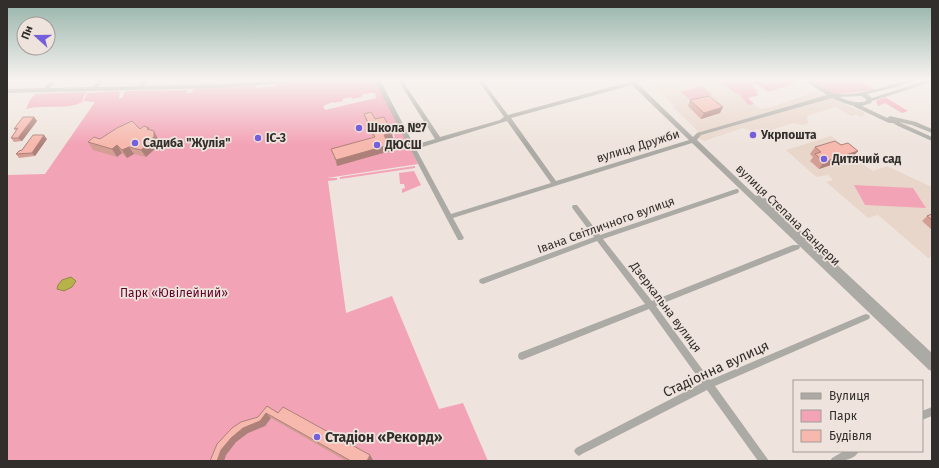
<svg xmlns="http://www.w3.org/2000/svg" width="939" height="468" font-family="'Fira Sans',sans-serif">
<rect width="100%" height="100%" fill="#efe4dd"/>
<path fill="#e9d6cb" d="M656,80L661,84L678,80H738L731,81L735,93L740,94L749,105L754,104L760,109L772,107L816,91L865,113L862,117L856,114L852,116L835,107L807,116L808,123L802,125L793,123L768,131L770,134L767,136L757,129L751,131L743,128L704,141L699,138L697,130L674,108L675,106L653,86L656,85L654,81Z
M831,136L865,162L861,163L873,171L887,166L932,187V257L928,258L878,215L868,218L826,182L833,180L828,175L816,177L786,150Z"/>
<path fill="#f3a3b6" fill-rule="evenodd" d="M332,80H375L397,123L389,125L387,122L368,127L376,143L333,155L337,165L392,150L391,148H389L385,140L395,137L394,134H403L418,164L327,178H337V180L328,181L346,313L392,296L439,409L463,403L488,461H7V175L45,174L95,102L84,101L87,93L118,91L120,93L119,98H122L125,91L188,90L186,93H191L194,89L256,86V88L277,86L278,84ZM370,93H375L376,98L325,110L323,106L333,102L334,103L343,101L342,99L351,97L352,99L362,97V95Z
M730,80L731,81L738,80H792L796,83L768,92L757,84L751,85L758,91L755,92L759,95L748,98L754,104L749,105L741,97L740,94L735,93L722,82Z
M809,80H859L876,90L837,94L827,92Z
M702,86L712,95L691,101L681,92Z
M86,92L82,102C69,110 43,104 26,109L30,100L35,94Z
M885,97L908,111L902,113L885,103L878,106L876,101Z
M415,166V168L340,179V177Z
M414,171L421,185L402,193V189L405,188L404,184H400L399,173Z
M854,185L913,188L926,208L865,205Z"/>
<path fill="#b7b24a" stroke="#8f8a41" d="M71,277L76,281L72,287L64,291L57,289L58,285L62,280Z"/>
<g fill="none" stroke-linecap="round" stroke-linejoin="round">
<path fill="#acaaa5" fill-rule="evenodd" d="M52,80H58L50,88L92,87L99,80H104L98,87L139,86L144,80H149L144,86L219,84L288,80H307L304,82L219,88L7,93V89L44,88Z
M374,80H380L414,145L435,139L398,80H402L440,137L500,120L504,117L478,80H482L508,115L629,82L628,80H633L634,81L645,80V81L637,83L693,137L697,133L827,95L805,81V80C817,80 825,93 838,94C854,95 871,91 887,86C896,84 907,79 917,80L896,87L867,94L872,98L928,80H932V82L872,101L871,103L862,106L887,118L890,116L916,122L932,129V133L912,125L899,122L932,137V141L898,126L893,123H889L855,107L854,106L844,103L832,98L701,135L697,140L756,196L759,194H761L932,353V371L929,370L692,143L453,218L464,238L462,240H458ZM632,85L689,140L556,181L511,118ZM861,96L866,99V101C857,104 848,101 839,97ZM507,121L551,183L451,214L416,149Z
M736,189H738L739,191L738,193L603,239L652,301L793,245H799L800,247L799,249L656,306L710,380L863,315L866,314L869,315L870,317L869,319L715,386L769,461H758L707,390L582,454L579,456L576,454L574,451L576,448L702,383L649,309L522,360L519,359L518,356L519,353L645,304L597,241L483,284L480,283L479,281L480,279L594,237L573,209L572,207L573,205H577L600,235Z
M932,407V416L922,420V411Z
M844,451H859C854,461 840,461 830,461L832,458Z"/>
</g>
<path fill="#d49e95" d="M690,100L723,107L720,113L701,119L688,106Z
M364,114L375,119L393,138L386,140L390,151L337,166L331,149L373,138L365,119Z
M34,117L37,121L22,141L14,142L11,138L16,131L14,129Z
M149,128L158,139V144L155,147L156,148L146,157L134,154L127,158L122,153L117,157L93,150L88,142Z
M47,139L35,156L19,158L16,154L22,150Z
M841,145L858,151L852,158L819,169L810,161L813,157L810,154L815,147Z
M932,214V230L922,221L927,216Z
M267,406L278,413L373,460L372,461H346L271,418L265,426L248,433L236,442L226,455L224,461H210L258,417Z"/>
<path fill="#ad8179" d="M723,107L720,113L701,119L704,113Z
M34,117L37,121L22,141L18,138Z
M154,131L158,139V144L155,147L156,148L146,157L141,150Z
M392,132L393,138L385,140L384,135Z
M44,135L47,139L35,156L32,153Z
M117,145L122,153L117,157L112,149Z
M389,145L390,151L337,166L336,160Z
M129,147L134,154L127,158L122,150Z
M858,151L852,158L819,169L824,162Z
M266,413L271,418L265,426L248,433L236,442L226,455L224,461H217L221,450L231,438L243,428Z
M370,455L373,460L372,461H367Z"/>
<path fill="#f7b8ad" stroke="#ad8179" d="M709,96L723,107L704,113L690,100Z
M371,112L375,119L384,117L392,132L384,135L389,145L336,160L331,149L375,137L364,114Z
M23,117H34L18,138H11L18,128L14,129Z
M132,121L140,129L144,126L149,128L147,129L154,131V137L150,140L152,141L141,150L129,147L122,150L117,145L112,149L88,142L94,137L100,139L117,128Z
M33,135H44L32,153L16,154L19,151L22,150Z
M835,141L841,145L848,143L858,151L824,162L815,154L821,152L815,147Z
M932,214V220L927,216Z
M267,406L278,413L283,407L370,455L367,461H351L266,413L260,421L243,428L231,438L221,450L217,461H210L217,444L232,428L241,422L258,417Z"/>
<linearGradient id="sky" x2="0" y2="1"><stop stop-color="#94b3a9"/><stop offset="0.55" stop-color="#f8f3f0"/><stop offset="1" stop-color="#f8f3f0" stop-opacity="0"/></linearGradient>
<rect width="939" height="145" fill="url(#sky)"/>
<g fill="#755fda" stroke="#efe4dd" stroke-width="1.5">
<circle cx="359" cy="128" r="4"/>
<circle cx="753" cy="135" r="4"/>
<circle cx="258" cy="138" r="4"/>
<circle cx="135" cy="143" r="4"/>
<circle cx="377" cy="145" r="4"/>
<circle cx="824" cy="159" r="4"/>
<circle cx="317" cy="437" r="4"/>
</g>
<g text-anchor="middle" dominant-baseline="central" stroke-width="3.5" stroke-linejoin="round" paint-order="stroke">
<g font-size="12" font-weight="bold" fill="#322e2b" stroke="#efe4dd" text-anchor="start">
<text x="367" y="128">Школа №7</text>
<text x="761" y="135">Укрпошта</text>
<text x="266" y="138">ІС-3</text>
<text x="143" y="143">Садиба "Жулія"</text>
<text x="385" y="145">ДЮСШ</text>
<text x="832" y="159">Дитячий сад</text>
</g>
<g font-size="12" fill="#322e2b" stroke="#efe4dd">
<text transform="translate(638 146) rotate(-17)">вулиця Дружби</text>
<text transform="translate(788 215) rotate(44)">вулиця Степана Бандери</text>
<text transform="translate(606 225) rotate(-20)">Івана Світличного вулиця</text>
<text transform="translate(666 307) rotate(53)">Дзеркальна вулиця</text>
</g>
<g font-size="12" fill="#5f022a" stroke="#efe4dd">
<text x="174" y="293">Парк «Ювілейний»</text>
</g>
<g font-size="14" fill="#322e2b" stroke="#efe4dd">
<text transform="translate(716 369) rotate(-25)">Стадіонна вулиця</text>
</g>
<g font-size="14" font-weight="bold" fill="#322e2b" stroke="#efe4dd" text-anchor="start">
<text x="325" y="437">Стадіон «Рекорд»</text>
</g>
</g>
<rect width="939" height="468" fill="none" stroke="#322e2b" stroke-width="16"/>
<rect x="793" y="380" width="130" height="72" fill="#efe4dd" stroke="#a39b96"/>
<rect x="801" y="393" width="20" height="6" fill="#acaaa5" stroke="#a39b96"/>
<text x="829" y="400" font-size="12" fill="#322e2b">Вулиця</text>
<rect x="801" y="410" width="20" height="12" fill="#f3a3b6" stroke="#a39b96"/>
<text x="829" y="420" font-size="12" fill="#322e2b">Парк</text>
<rect x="801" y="430" width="20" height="12" fill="#f7b8ad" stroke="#a39b96"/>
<text x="829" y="440" font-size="12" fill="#322e2b">Будівля</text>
<g transform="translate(36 36) rotate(291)"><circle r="19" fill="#efe4dd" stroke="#a39b96"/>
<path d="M0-3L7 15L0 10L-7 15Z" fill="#755fda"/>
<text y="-6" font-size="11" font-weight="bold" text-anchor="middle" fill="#322e2b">Пн</text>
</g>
</svg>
